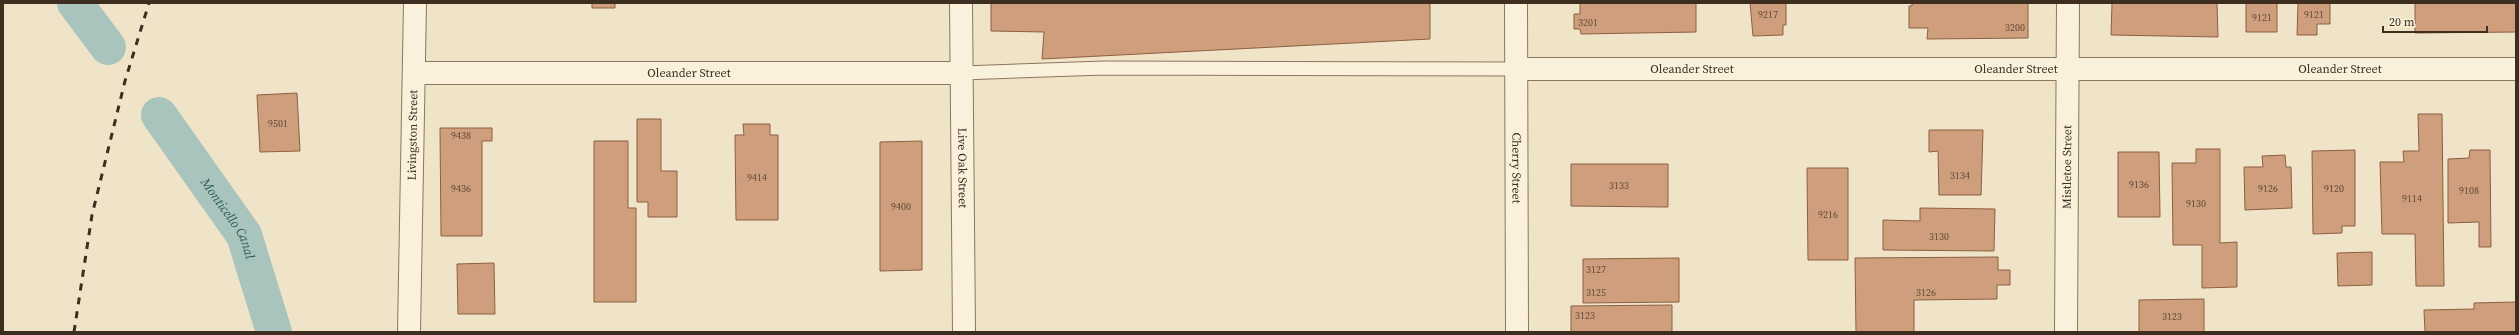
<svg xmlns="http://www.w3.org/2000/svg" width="2519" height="335" font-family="'Source Serif 4',serif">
<rect width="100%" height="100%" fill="#f0e4c8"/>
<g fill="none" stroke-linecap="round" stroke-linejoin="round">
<g stroke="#a9c4bc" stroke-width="36">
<path d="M75,3L108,47"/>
<path id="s1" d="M159,115L244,235L274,332"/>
</g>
</g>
<path fill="#cf9f7d" stroke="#8d5f41" d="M592,3H615V8H592Z
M991,3H1430V39L1042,59L1044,32L991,31Z
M1580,3H1696V32L1581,34L1580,29H1574V14H1580Z
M1750,3H1786V25H1783V35L1753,36Z
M1912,3H2028V38L1927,39L1928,28H1909V6H1912Z
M2112,3H2217L2218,37L2111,35Z
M2246,3H2277V32H2246Z
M2298,3H2330V24H2317V35H2297Z
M2415,3H2516V32L2415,33Z
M297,93L300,151L260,152L257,95Z
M2418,114H2442L2444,286H2416L2415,234H2382L2380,162H2404L2403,151H2419Z
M637,119H661V171H677V217H648V202H637Z
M743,124H770V135H778V220H736L735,135H744Z
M440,128H492V141H482V236H441Z
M1929,130H1983L1981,195H1939L1938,151L1929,152Z
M594,141H628V208H636V302H594Z
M922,141V270L880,271V142Z
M2196,149H2220V243L2237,242V287L2202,288V245H2173L2172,163H2196Z
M2355,150V226H2342V233L2313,234L2312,151Z
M2470,150H2490L2491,247H2479V222L2448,223V159L2469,158Z
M2118,152H2159L2160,217H2118Z
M2285,155L2286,167H2291L2292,208L2245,210L2244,167H2263L2262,156Z
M1571,164H1668V207L1571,206Z
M1807,168H1848V260H1808Z
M1920,208L1995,209L1994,251L1883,250V220L1920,221Z
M2372,252V285L2338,286L2337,253Z
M1998,257V270H2010V285H1997V299L1914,300V332H1856L1855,258Z
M1679,258V302L1583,303V259Z
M494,263L495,314H458L457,264Z
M2204,299V332H2139V300Z
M2516,302V332H2425L2424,310L2474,309V303Z
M1672,305V332H1571V306Z"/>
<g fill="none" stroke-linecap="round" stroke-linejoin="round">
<g stroke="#8d765c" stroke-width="15">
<path id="lane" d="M962,73L1104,68L1516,69"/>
</g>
<g stroke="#8d765c" stroke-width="24">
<g id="street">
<path id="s2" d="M961,3L964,332"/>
<path id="s3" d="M1516,3L1517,332"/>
<path id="s4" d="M1516,69H2516"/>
<path id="s5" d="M415,73H962"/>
<path id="s6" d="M409,332L415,3"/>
<path id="s7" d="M2066,332L2068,3"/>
</g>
</g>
<use href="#lane" stroke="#faf1dc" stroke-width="13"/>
<use href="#street" stroke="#faf1dc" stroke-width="22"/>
<path stroke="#3d2e20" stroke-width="3" stroke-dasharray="7 7" stroke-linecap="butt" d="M74,332L92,215L125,81L149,3"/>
</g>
<g text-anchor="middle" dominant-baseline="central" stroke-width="3.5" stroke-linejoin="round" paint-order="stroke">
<g font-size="10" fill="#624a37">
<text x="1768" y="14">9217</text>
<text x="2314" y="14">9121</text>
<text x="2262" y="17">9121</text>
<text x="1588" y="22">3201</text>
<text x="2015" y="27">3200</text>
<text x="278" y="123">9501</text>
<text x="461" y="135">9438</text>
<text x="1960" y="175">3134</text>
<text x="757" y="177">9414</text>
<text x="2139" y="184">9136</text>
<text x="1619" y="185">3133</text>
<text x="461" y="188">9436</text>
<text x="2268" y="188">9126</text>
<text x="2334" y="188">9120</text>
<text x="2469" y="190">9108</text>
<text x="2412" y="198">9114</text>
<text x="2196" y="203">9130</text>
<text x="901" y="206">9400</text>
<text x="1828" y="214">9216</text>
<text x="1939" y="236">3130</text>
<text x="1596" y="269">3127</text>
<text x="1596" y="292">3125</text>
<text x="1926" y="292">3126</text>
<text x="1585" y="315">3123</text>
<text x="2172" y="316">3123</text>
</g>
<g font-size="12" fill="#3d2e20" stroke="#f7eed8">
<text stroke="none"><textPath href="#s4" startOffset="176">Oleander Street</textPath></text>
<text stroke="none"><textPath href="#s4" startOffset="500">Oleander Street</textPath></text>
<text stroke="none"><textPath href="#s4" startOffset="824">Oleander Street</textPath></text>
<text stroke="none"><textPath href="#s5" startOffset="274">Oleander Street</textPath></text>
<text stroke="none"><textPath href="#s6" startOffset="197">Livingston Street</textPath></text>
<text stroke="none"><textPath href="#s2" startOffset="165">Live Oak Street</textPath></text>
<text stroke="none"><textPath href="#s7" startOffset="165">Mistletoe Street</textPath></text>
<text stroke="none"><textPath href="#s3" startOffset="165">Cherry Street</textPath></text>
</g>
<g font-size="13" font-style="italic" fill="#2f5d5a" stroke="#f7eed8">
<text stroke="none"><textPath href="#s1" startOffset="125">Monticello Canal</textPath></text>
</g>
</g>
<rect width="2519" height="335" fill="none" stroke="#3d2e20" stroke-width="8"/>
<path d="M2383 26v6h104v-6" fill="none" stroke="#3d2e20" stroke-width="2"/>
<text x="2389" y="26" font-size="12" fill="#3d2e20" stroke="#f7eed8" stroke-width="3" paint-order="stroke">20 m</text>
</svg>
